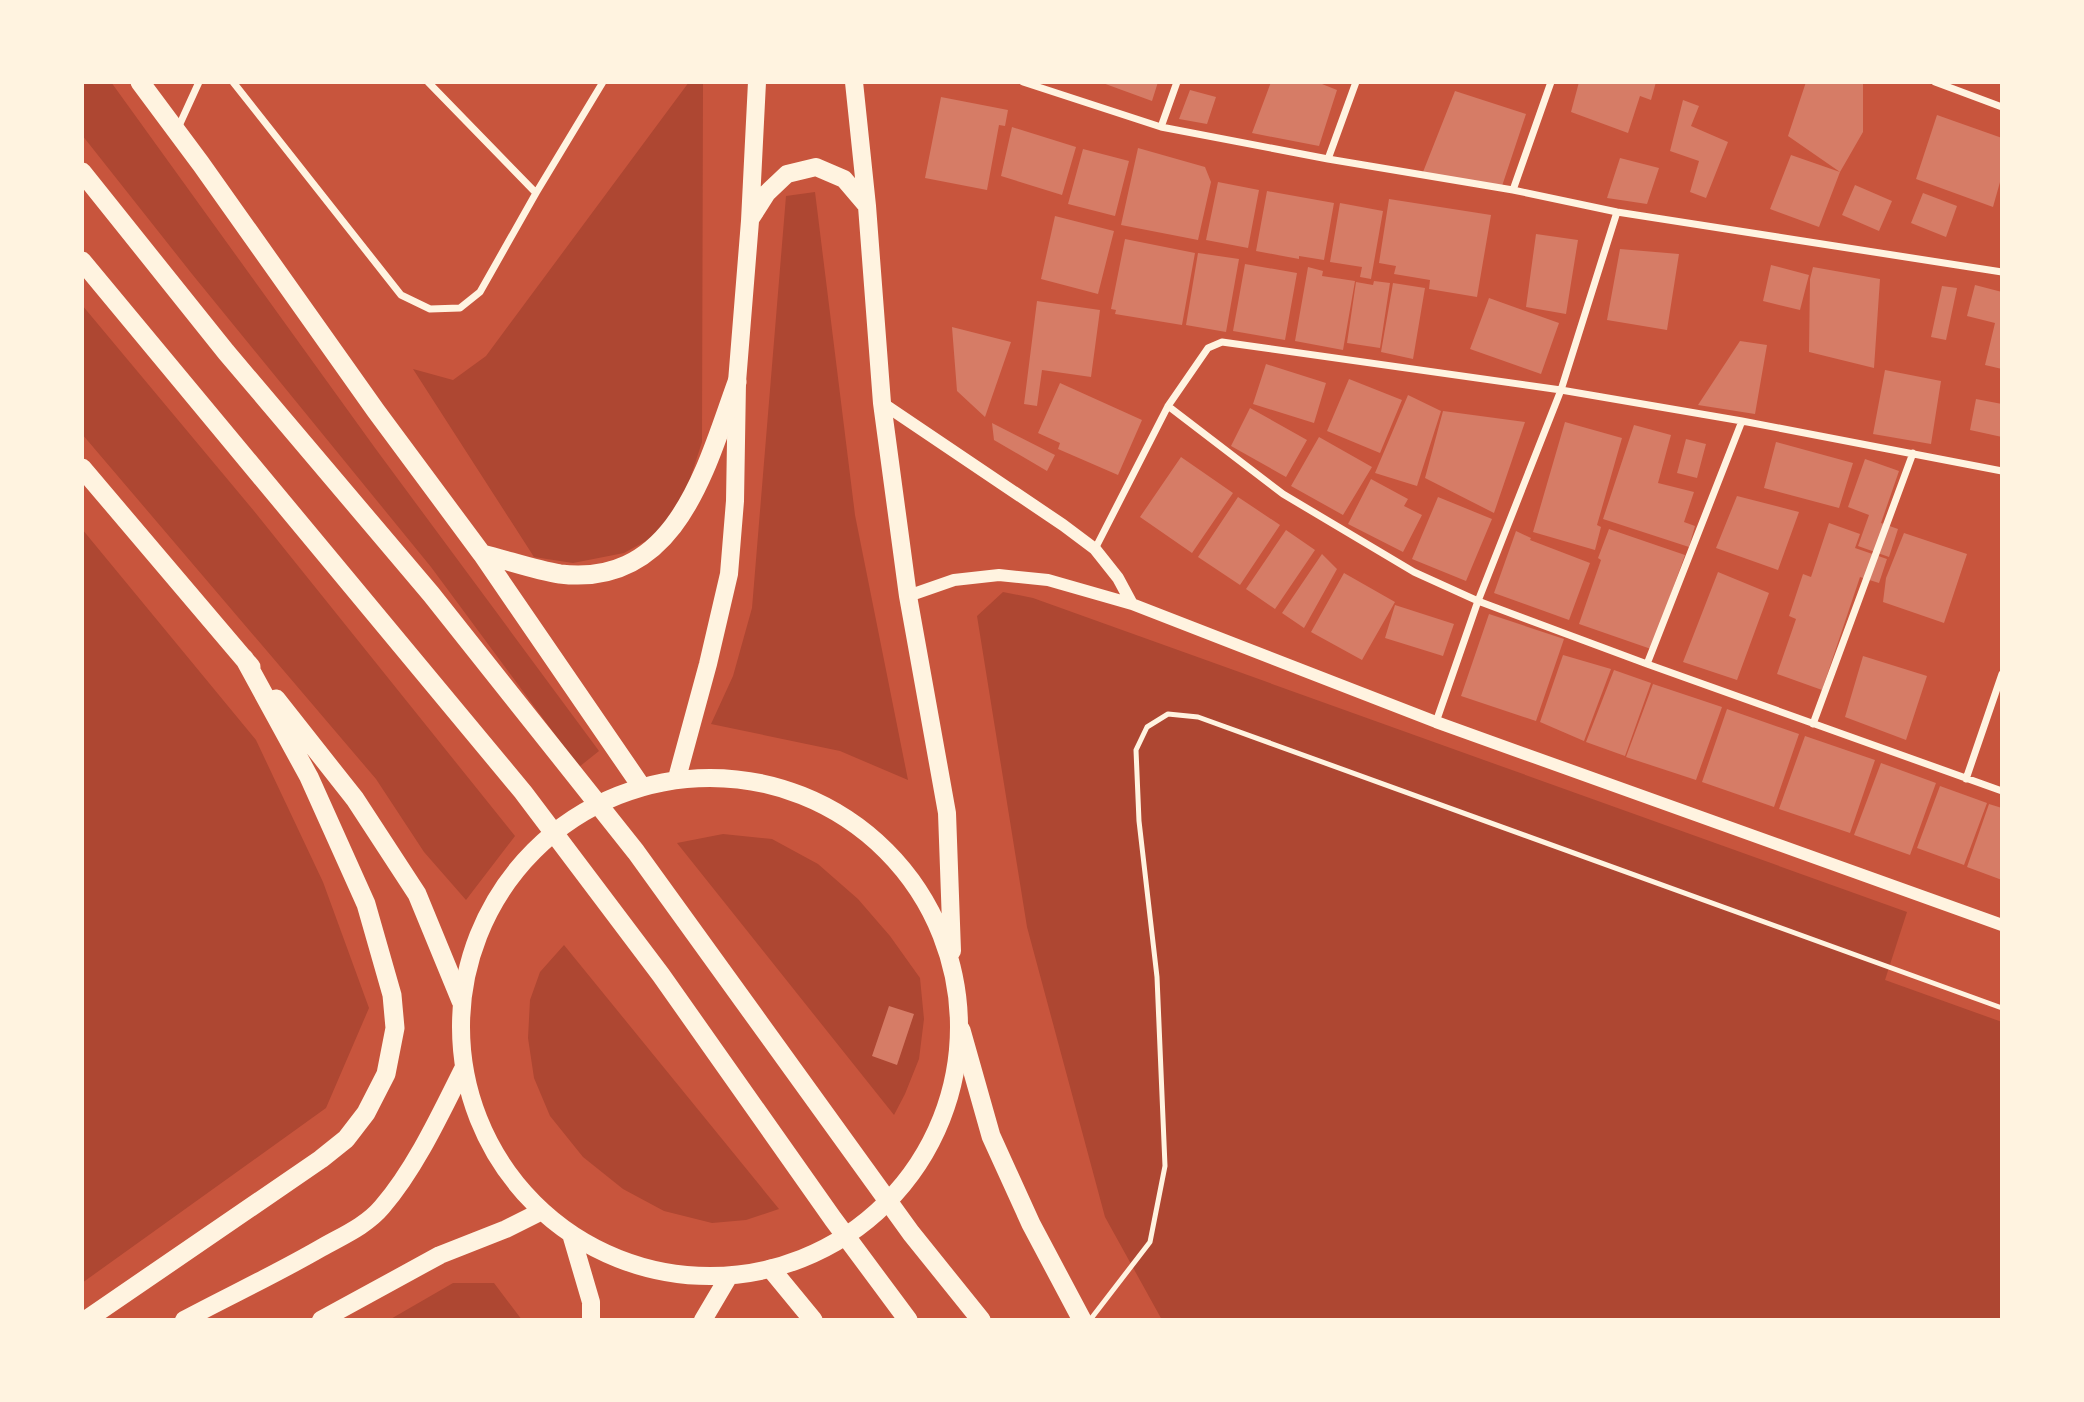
<svg xmlns="http://www.w3.org/2000/svg" width="2084" height="1402" font-family="Commissioner,sans-serif">
<rect width="100%" height="100%" fill="#c8553d"/>
<path fill="#ae4732" d="M82,82H111L375,448L599,751L579,767L431,567L192,274L82,135Z
M689,82H703L702,442L675,525L624,553L573,563L534,557L413,369L453,380L486,356Z
M815,192L855,515L908,780L840,751L711,724L733,676L752,608L786,196Z
M82,305L254,511L515,836L466,900L424,852L376,779L82,434Z
M82,529L256,740L323,882L369,1008L326,1108L82,1283Z
M1003,592L1033,598L1907,912L1885,980L2002,1022V1320H1162L1105,1217L1027,927L977,616Z
M723,834L772,839L818,864L858,899L890,936L920,978L924,1019L919,1059L905,1094L894,1115L677,843Z
M564,945L779,1209L746,1220L712,1223L664,1211L623,1189L583,1157L550,1116L534,1078L528,1038L530,1000L540,972Z
M453,1283H494L522,1320H389Z"/>
<path fill="#d67c66" d="M1100,82H1158L1152,101Z
M1271,82H1317L1337,90L1319,146L1252,133Z
M1579,82H1656L1651,100L1640,96L1628,133L1571,112Z
M1806,82H1858L1863,84V132L1840,172L1788,136Z
M1190,90L1216,97L1207,124L1179,119Z
M1455,91L1526,114L1502,186L1423,172Z
M941,97L1008,110L1005,126L999,125L987,190L925,178Z
M1683,100L1699,106L1691,126L1728,142L1706,198L1690,192L1699,161L1670,151Z
M1937,115L2002,138V175L1993,207L1916,179Z
M1012,127L1076,147L1062,195L1001,176Z
M1138,148L1205,167L1211,182L1198,240L1121,225Z
M1083,149L1129,161L1115,216L1068,204Z
M1791,155L1840,172L1819,227L1770,209Z
M1620,158L1659,168L1647,204L1607,198Z
M1218,182L1259,190L1248,248L1206,240Z
M1855,185L1892,201L1879,231L1842,215Z
M1267,191L1334,203L1324,260L1299,256V259L1256,251Z
M1923,193L1957,206L1946,237L1911,223Z
M1389,199L1491,215L1477,297L1429,289L1430,280L1394,274L1396,266L1379,263Z
M1340,203L1383,211L1371,279L1360,277L1362,267L1330,262Z
M1055,216L1114,231L1098,294L1041,279Z
M1536,234L1578,240L1566,314L1526,307Z
M1125,239L1195,253L1182,325L1115,314L1116,310L1111,309Z
M1620,249L1679,254L1667,330L1607,320Z
M1198,253L1239,259L1226,332L1186,325Z
M1245,264L1297,273L1285,340L1233,331Z
M1771,265L1809,275L1800,310L1763,301Z
M1308,267L1323,271L1322,276L1355,281L1343,350L1295,341Z
M1813,267L1880,279L1874,368L1809,352L1810,279Z
M1374,281L1390,283L1380,348L1347,343L1356,282L1373,285Z
M1393,283L1425,288L1413,359L1381,352Z
M1975,285L2002,292V369L1985,365L1995,323L1967,316Z
M1942,286L1957,288L1946,340L1931,337Z
M1489,298L1559,323L1541,374L1470,349Z
M1037,301L1100,310L1091,377L1042,370L1037,406L1024,404Z
M952,327L1011,342L985,417L957,391Z
M1740,341L1767,345L1755,414L1698,405Z
M1266,364L1326,383L1314,423L1253,404Z
M1885,370L1941,381L1931,444L1873,434Z
M1349,379L1402,400L1380,453L1327,431Z
M1060,383L1142,420L1118,475L1058,449L1060,443L1038,433Z
M1408,395L1441,411L1417,486L1375,473Z
M1976,399L2002,404V437L1970,430Z
M1250,408L1307,440L1286,477L1231,446Z
M1443,411L1525,422L1494,513L1425,478Z
M1565,422L1622,438L1597,525L1601,527L1595,550L1533,532Z
M992,423L1055,455L1047,471L994,440Z
M1634,425L1671,435L1658,483L1694,492L1684,522L1695,526L1689,547L1603,519Z
M1319,437L1372,467L1343,515L1291,486Z
M1686,439L1706,444L1697,478L1677,473Z
M1776,442L1853,463L1839,508L1764,488Z
M1181,457L1233,493L1192,553L1140,517Z
M1865,459L1899,471L1881,523L1898,529L1889,557L1858,546L1869,515L1848,507Z
M1371,479L1408,499L1404,506L1422,515L1403,552L1348,524Z
M1737,496L1799,512L1778,570L1716,548Z
M1238,497L1280,525L1240,585L1198,557Z
M1438,497L1492,519L1466,581L1412,559Z
M1829,523L1860,534L1855,548L1887,559L1879,583L1860,577L1822,690L1777,674L1796,619L1789,616L1803,574L1811,577Z
M1609,529L1685,555L1651,649L1579,624L1601,560L1598,558Z
M1286,530L1315,550L1275,609L1246,589Z
M1516,531L1531,538L1530,540L1590,563L1569,620L1494,593Z
M1904,533L1967,554L1944,623L1883,602L1886,578Z
M1322,554L1337,569L1304,628L1282,613Z
M1718,572L1769,593L1737,680L1683,662Z
M1344,573L1395,602L1362,660L1311,632Z
M1395,605L1454,624L1443,656L1385,638Z
M1489,614L1564,639L1536,721L1461,696Z
M1563,655L1611,669L1584,741L1540,722Z
M1863,656L1927,676L1906,740L1845,717Z
M1614,670L1651,683L1625,756L1586,742Z
M1653,684L1722,707L1696,780L1626,757Z
M1727,709L1799,734L1774,807L1702,782Z
M1805,736L1875,760L1850,833L1779,809Z
M1881,763L1936,783L1910,855L1854,835Z
M1940,786L1987,803L1964,865L1917,848Z
M1989,804L2002,808V880L1967,867Z
M889,1006L914,1014L897,1065L872,1056Z"/>
<g fill="none" stroke-linecap="round" stroke-linejoin="round">
<path stroke="#fff3e0" stroke-width="5" d="M1090,1320L1150,1242L1165,1166L1157,977L1139,821L1136,750L1147,727L1168,714L1198,717L2002,1008"/>
<path stroke="#fff3e0" stroke-width="7" d="M233,82L401,295L430,309L460,308L480,292L536,193L603,82
M428,82L536,193
M1023,82L1161,127L1328,159L1513,190L1617,212L2002,272
M1935,82L2002,107
M1161,127L1177,82
M178,128L199,82
M1328,159L1356,82
M1513,190L1551,82
M1168,406L1283,494L1414,572L1478,601L1647,664L2002,791
M1095,549L1168,406L1208,348L1222,342L1561,390L1742,421L2002,471
M1647,664L1742,421
M1436,722L1478,601L1561,390L1617,212
M1813,724L1913,453
M1966,779L2002,674"/>
<path stroke="#fff3e0" stroke-width="12" d="M882,403L1063,525L1095,549L1118,578L1132,604
M908,596L954,580L999,575L1048,580L1132,604L1436,722L2002,925"/>
<path stroke="#fff3e0" stroke-width="18" d="M854,82L867,206L882,403L908,596L947,813L952,951
M751,218L767,193L787,174L816,167L844,179L867,206
M677,778L708,664L729,574L735,501L737,382L750,221L757,82
M461 1027a249 249 0 1 1 498 0a249 249 0 1 1-498 0Z
M571,1234L591,1302V1320
M184,1320C229,1296 276,1274 321,1248C342,1236 366,1226 382,1207C415,1169 441,1113 463,1069
M321,1320L440,1255L506,1229L542,1211
M703,1320L729,1276"/>
<path stroke="#fff3e0" stroke-width="19" d="M140,82L201,164L376,411L482,554L641,786
M82,172L226,352L431,594L636,852L911,1233L981,1320
M82,261L523,792L661,975L833,1219L908,1320
M82,468L251,667
M482,554C507,560 535,570 560,574C677,588 706,467 737,382
M276,699L355,799L417,894L461,1001
M961,1030L991,1136L1031,1224L1082,1320
M771,1269L813,1320
M86,1320L321,1159L346,1139L366,1113L386,1074L395,1028L392,995L366,904L309,777L244,658"/>
</g>
<rect width="2084" height="1402" fill="none" stroke="#fff3e0" stroke-width="168"/>
</svg>
